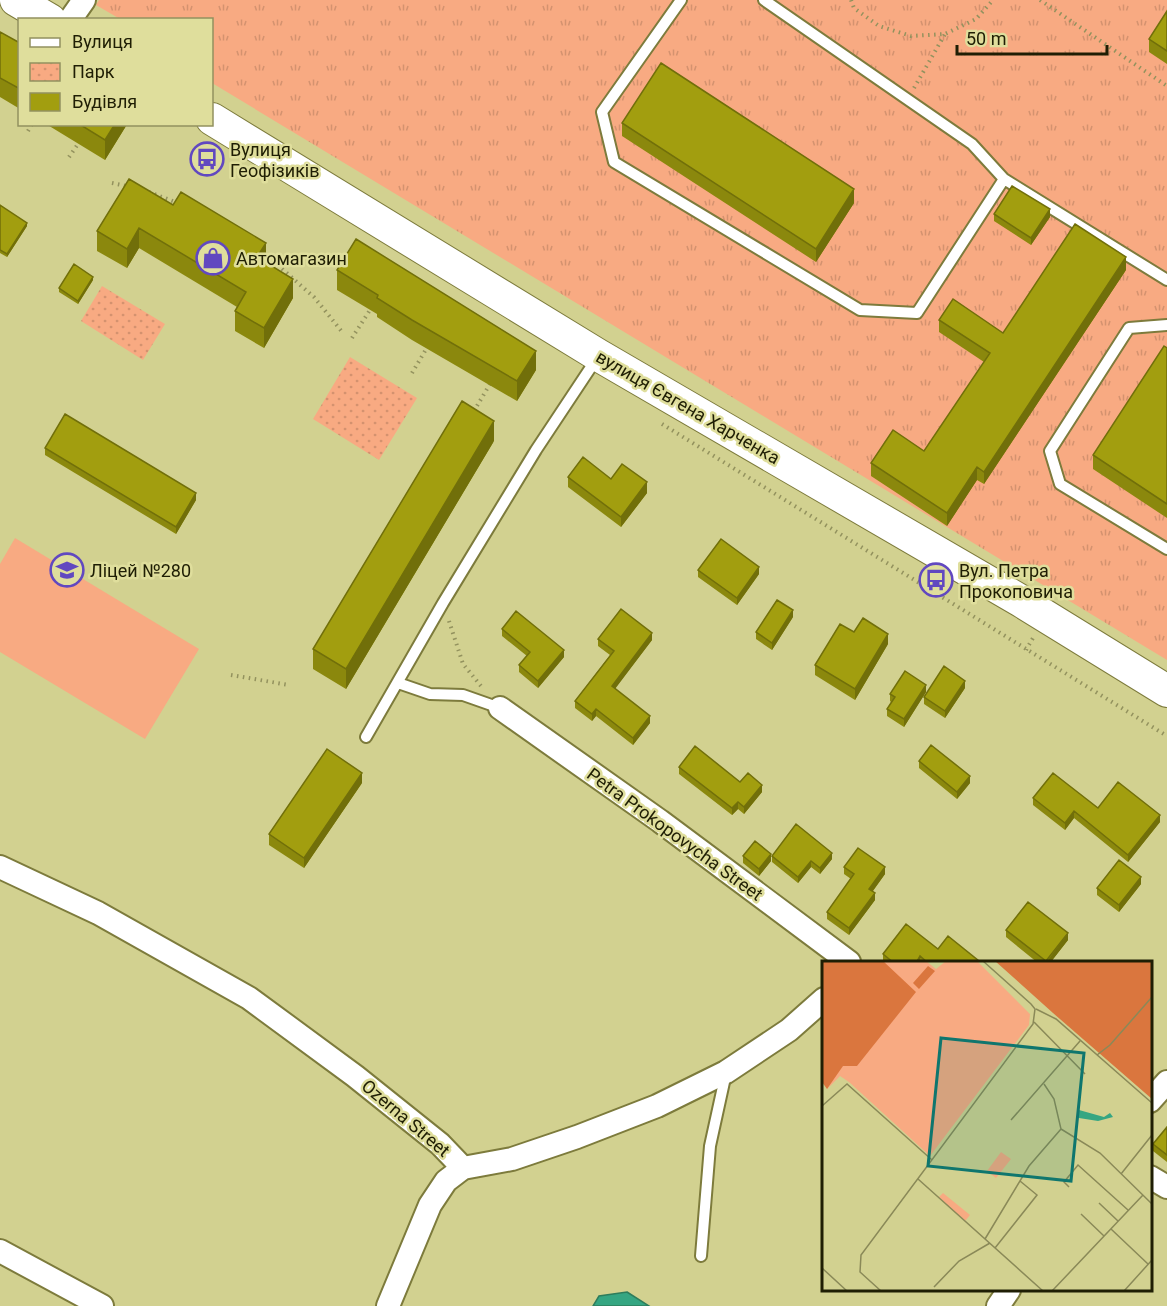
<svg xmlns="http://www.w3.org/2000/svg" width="1167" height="1306" font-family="Roboto,sans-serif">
<defs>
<pattern id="grass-tufts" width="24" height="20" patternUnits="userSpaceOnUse" patternTransform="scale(1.5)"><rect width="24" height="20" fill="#f8aa82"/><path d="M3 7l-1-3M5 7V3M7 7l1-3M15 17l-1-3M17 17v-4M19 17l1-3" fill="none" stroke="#d4926f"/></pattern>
<pattern id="park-dots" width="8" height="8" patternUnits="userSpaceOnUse" patternTransform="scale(1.5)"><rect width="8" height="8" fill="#f8aa82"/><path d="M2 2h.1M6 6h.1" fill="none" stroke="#d4926f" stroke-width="1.8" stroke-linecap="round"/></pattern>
</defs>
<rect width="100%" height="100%" fill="#d2d190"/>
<path fill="url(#grass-tufts)" d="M99,0H1167V660L212,83V20L120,19L96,5Z"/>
<path fill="url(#park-dots)" d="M102,286L165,324L143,360L81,321Z
M350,357L417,398L379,460L313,419Z"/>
<path fill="#f8aa82" d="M15,538L199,649L145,739L0,652V564Z"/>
<path fill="#35a682" stroke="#2e7d5c" stroke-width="1.5" d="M627,1292L649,1306H593L599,1296Z"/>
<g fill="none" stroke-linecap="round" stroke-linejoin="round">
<g stroke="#7d7b3c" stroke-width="14">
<path id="lane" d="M681,0L602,112L614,162L860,310L917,313L1004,179L1167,280
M764,0L972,144L1004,179
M1167,325L1129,328L1050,451L1060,484L1167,549
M398,683L430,694L463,695L500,708
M366,737L443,603L536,450L597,358
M701,1256L710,1146L726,1073"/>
</g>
<g stroke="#7d7b3c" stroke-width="26">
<path id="street" d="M70,20L84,0
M500,708L660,821L849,962
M0,867L98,913L249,998L355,1076L440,1144L463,1168L512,1159L577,1137L657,1106L726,1072L789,1030L824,999
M1150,1101L1167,1082
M1150,1177L1167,1187
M0,1251L102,1306
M388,1306L430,1205L446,1181L463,1168
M998,1306L1009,1290"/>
</g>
<g stroke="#7d7b3c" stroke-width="34">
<path id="secondary" d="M16,0L50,20
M212,119L598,355L1021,601L1167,691"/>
</g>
<path stroke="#93925e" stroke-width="4" stroke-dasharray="1.5 4.5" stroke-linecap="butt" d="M851,0L854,8L879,26L911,36L945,34L976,19L993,0
M1040,0L1167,86
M914,88L945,34
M28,131L32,124
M69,157L78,144
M112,183L127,186
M149,192L178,203
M264,253L314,297L343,333
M352,338L370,310
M412,373L428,346
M474,411L490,384
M662,424L1167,736
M449,621L463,664L481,686
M1026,650L1033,638
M231,675L289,685"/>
<use href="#lane" stroke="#fff" stroke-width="10"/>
<use href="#street" stroke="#fff" stroke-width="22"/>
<use href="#secondary" stroke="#fff" stroke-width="32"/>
</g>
<path fill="#8b880d" d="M1167,11V64L1149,52V39Z
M0,32L20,43V109L0,97Z
M622,123L854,203L816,262L622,136Z
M46,124H126V126L105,160Z
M129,179L266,263L293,298L264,348L235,331V311L237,307L139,248L127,268L97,251V231Z
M0,205L27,226L7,257L0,253Z
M994,214L1050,217L1031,245L994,221Z
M337,270L536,370L517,401L412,340L377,317V314L337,290Z
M1126,270L984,484L977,480L947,526L871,476V463L924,451L984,362L939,332V320L1003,333Z
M93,280L78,304L59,292V288Z
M1167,348V518L1093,469V455Z
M494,441L346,689L313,669V649Z
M45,448L196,500L176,534L45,455Z
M568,477L611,479L647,493L621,527L568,487Z
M698,570L759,574L737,605L698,577Z
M793,617L772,650L756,639V632Z
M502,629L564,657L538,688L519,672V665L527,656L502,636Z
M598,639L652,640L615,688L650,723L633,745L596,716L592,721L575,708V701L610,655L598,646Z
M888,644L855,700L815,675V665Z
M965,688L945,718L924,704V697Z
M926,692L904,727L887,716V709L891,702L890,701V694Z
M919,761L970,783L957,799L919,768Z
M679,767L740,782L762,792L744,814L738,809L732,815L679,774Z
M362,783L304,868L269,845V834Z
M1033,798L1098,808L1160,822L1128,862L1074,818L1065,830L1033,805Z
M743,856L771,861L759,876L743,863Z
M772,856L832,859L820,874L811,867L798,883L772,862Z
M844,867L885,874L873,891L875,900L849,935L827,919V912L851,879L844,874Z
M1141,884L1119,912L1097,895V888Z
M1006,930L1068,940L1050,963H1038L1006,937Z
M883,954L979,963H885L883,961Z
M1167,1127V1162L1153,1151V1144Z"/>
<path fill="#716f0a" d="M115,124H126V126L105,160V140Z
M854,189V203L816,262V249Z
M1050,209V217L1031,245V238Z
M27,223V226L7,257V254Z
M139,228V248L127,268V249Z
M266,243V263L257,257Z
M1126,257V270L984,484V472Z
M93,277V280L78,304V301Z
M293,279V298L264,348V328Z
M536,351V370L517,401V381Z
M494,421V441L346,689V669Z
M977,467V480L947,526V513Z
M647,482V493L621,527V517Z
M196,493V500L176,534V527Z
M759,567V574L737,605V598Z
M793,610V617L772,650V643Z
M652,633V640L612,693V686Z
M888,634V644L855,700V689Z
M564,650V657L538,688V681Z
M965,681V688L945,718V711Z
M926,685V692L904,727V719Z
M596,709V716L592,721V714Z
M650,716V723L633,745V738Z
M362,773V783L304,868V858Z
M970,776V783L957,799V792Z
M762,785V792L744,814V807Z
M738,802V809L732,815V808Z
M1074,811V818L1065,830V823Z
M1160,815V822L1128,862V855Z
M832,853V859L820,874V868Z
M771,854V861L759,876V869Z
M811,861V867L798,883V877Z
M885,867V874L869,896V889Z
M1141,877V884L1119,912V905Z
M875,893V900L849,935V928Z
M1068,933V940L1050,963H1046Z
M920,956V963H916Z"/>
<path fill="#a29e0f" stroke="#716f0a" stroke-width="1.5" d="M1167,11V51L1149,39Z
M0,32L20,43V89L0,78Z
M661,63L854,189L816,249L622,123Z
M79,124H115L105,140Z
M129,179L173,205L181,192L266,243L257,257L293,279L264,328L235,311L246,292L139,228L127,249L97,231Z
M1012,186L1050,209L1031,238L994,214Z
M0,205L27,223L7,254L0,250Z
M1075,224L1126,257L984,472L977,467L947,513L871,463L893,430L924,451L990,353L939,320L953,299L1003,333Z
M356,239L536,351L517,381L412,320L377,298L378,295L337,270Z
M74,264L93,277L78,301L59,288Z
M1164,346L1167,348V504L1093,455Z
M462,401L494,421L346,669L313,649Z
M65,414L196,493L176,527L45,448Z
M583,457L611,479L622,464L647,482L621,517L568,477Z
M721,539L759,567L737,598L698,570Z
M777,600L793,610L772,643L756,632Z
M621,609L652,633L612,686L650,716L633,738L596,709L592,714L575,701L614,651L598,639Z
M516,611L564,650L538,681L519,665L530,652L502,629Z
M863,618L888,634L855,689L815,665L840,624L854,632Z
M944,666L965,681L945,711L924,697Z
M905,671L926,685L904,719L887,709L895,697L890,694Z
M931,745L970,776L957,792L919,761Z
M695,746L740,782L748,773L762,785L744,807L738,802L732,808L679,767Z
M327,749L362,773L304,858L269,834Z
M1053,773L1098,808L1118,782L1160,815L1128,855L1074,811L1065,823L1033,798Z
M796,824L832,853L820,868L811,861L798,877L772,856Z
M755,841L771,854L759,869L743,856Z
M858,848L885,867L869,889L875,893L849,928L827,912L854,874L844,867Z
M1119,860L1141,877L1119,905L1097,888Z
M1028,902L1068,933L1046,961L1006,930Z
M906,924L938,949L948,936L979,961L978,963H928L920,956L916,963H894L883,954Z
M1167,1127V1155L1153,1144Z"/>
<defs>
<g id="bus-ring" transform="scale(1.725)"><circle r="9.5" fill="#dfde9c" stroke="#6148c0" stroke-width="1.5"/><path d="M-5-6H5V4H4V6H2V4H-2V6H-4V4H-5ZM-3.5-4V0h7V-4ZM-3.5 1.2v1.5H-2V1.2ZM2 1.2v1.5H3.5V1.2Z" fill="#6148c0"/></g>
<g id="shop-ring" transform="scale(1.725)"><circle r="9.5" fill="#dfde9c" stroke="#6148c0" stroke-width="1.5"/><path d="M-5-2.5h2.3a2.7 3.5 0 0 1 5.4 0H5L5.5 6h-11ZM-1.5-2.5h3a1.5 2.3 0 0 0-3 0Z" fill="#6148c0"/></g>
<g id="school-ring" transform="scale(1.725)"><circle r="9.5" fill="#dfde9c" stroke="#6148c0" stroke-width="1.5"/><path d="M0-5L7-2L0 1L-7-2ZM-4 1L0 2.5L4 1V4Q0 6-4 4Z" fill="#6148c0"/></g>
</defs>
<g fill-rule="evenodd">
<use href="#bus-ring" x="207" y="159"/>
<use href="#shop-ring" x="213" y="258"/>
<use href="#school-ring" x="67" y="570"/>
<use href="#bus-ring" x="936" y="580"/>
</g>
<g text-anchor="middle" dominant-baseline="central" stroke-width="5" stroke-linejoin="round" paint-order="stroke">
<g font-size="18" fill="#1f1e04" stroke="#dfde9c" text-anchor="start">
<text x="230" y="149">Вулиця<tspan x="230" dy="21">Геофізиків</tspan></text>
<text x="236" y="258">Автомагазин</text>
<text x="90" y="570">Ліцей №280</text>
<text x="959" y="570">Вул. Петра<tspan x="959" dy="21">Прокоповича</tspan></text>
</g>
<g font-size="18" fill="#1f1e04" stroke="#dfde9c">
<text transform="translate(688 407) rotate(30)">вулиця Євгена Харченка</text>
<text transform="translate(675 834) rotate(36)">Petra Prokopovycha Street</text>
<text transform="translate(406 1118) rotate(40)">Ozerna Street</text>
</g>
</g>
<g transform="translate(822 961)">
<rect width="330" height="330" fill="#d2d190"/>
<path d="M0,0H104L114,8L124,0H155L208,53L207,64L108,195L27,121L18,115L5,128ZM121,232L148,254L143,260L117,236Z" fill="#f8aa82"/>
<path d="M0,0H61L94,31L35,105H21L5,128L0,121ZM173,0H330V138L231,52ZM106,5L113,10L97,28L91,22Z" fill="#da763e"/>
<path d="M91,76L116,97L105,109L80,89ZM179,191L189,198L174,217L165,210Z" fill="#f8aa82"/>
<path d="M257,149L282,156L288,152L291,156L276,160L257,157Z" fill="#35a682"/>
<path fill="none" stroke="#8a8958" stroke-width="1.5" d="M214,48L234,58L330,142M212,61L263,113M275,94L288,84L330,36M0,145L25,123L110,199M189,159L258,80M239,168L278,192L330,243M299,213L330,174M96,218L221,330M247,226L242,221L256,204L306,249M277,242L296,260M259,253L282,275M289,268L326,303M163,278L207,205L239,168L232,138L222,123M173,287L215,234L198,220M0,307L25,330M112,326L137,300L168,282M59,330L38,311L39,294L211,63L213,48L209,43L161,0M230,330L321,234M302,330L330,299"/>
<path fill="#0f766e" fill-opacity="0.15" stroke="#0f766e" stroke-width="3" d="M119,77L262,92L249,220L106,205Z"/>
<rect width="330" height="330" fill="none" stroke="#1f1e04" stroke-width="3"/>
</g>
<rect x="18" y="18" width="195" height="108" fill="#dfde9c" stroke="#92915f" stroke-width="1.5"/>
<rect x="30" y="38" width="30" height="9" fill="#ffffff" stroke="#92915f" stroke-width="1.5"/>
<text x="72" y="48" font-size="18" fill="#1f1e04">Вулиця</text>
<rect x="30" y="63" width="30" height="18" fill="url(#park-dots)" stroke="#92915f" stroke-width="1.5"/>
<text x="72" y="78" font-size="18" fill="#1f1e04">Парк</text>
<rect x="30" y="93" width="30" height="18" fill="#a29e0f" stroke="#92915f" stroke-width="1.5"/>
<text x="72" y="108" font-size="18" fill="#1f1e04">Будівля</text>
<path d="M957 45v9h150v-9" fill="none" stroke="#1f1e04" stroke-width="3"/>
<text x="966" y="45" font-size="18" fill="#1f1e04" stroke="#dfde9c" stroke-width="4.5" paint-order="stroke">50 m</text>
</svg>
